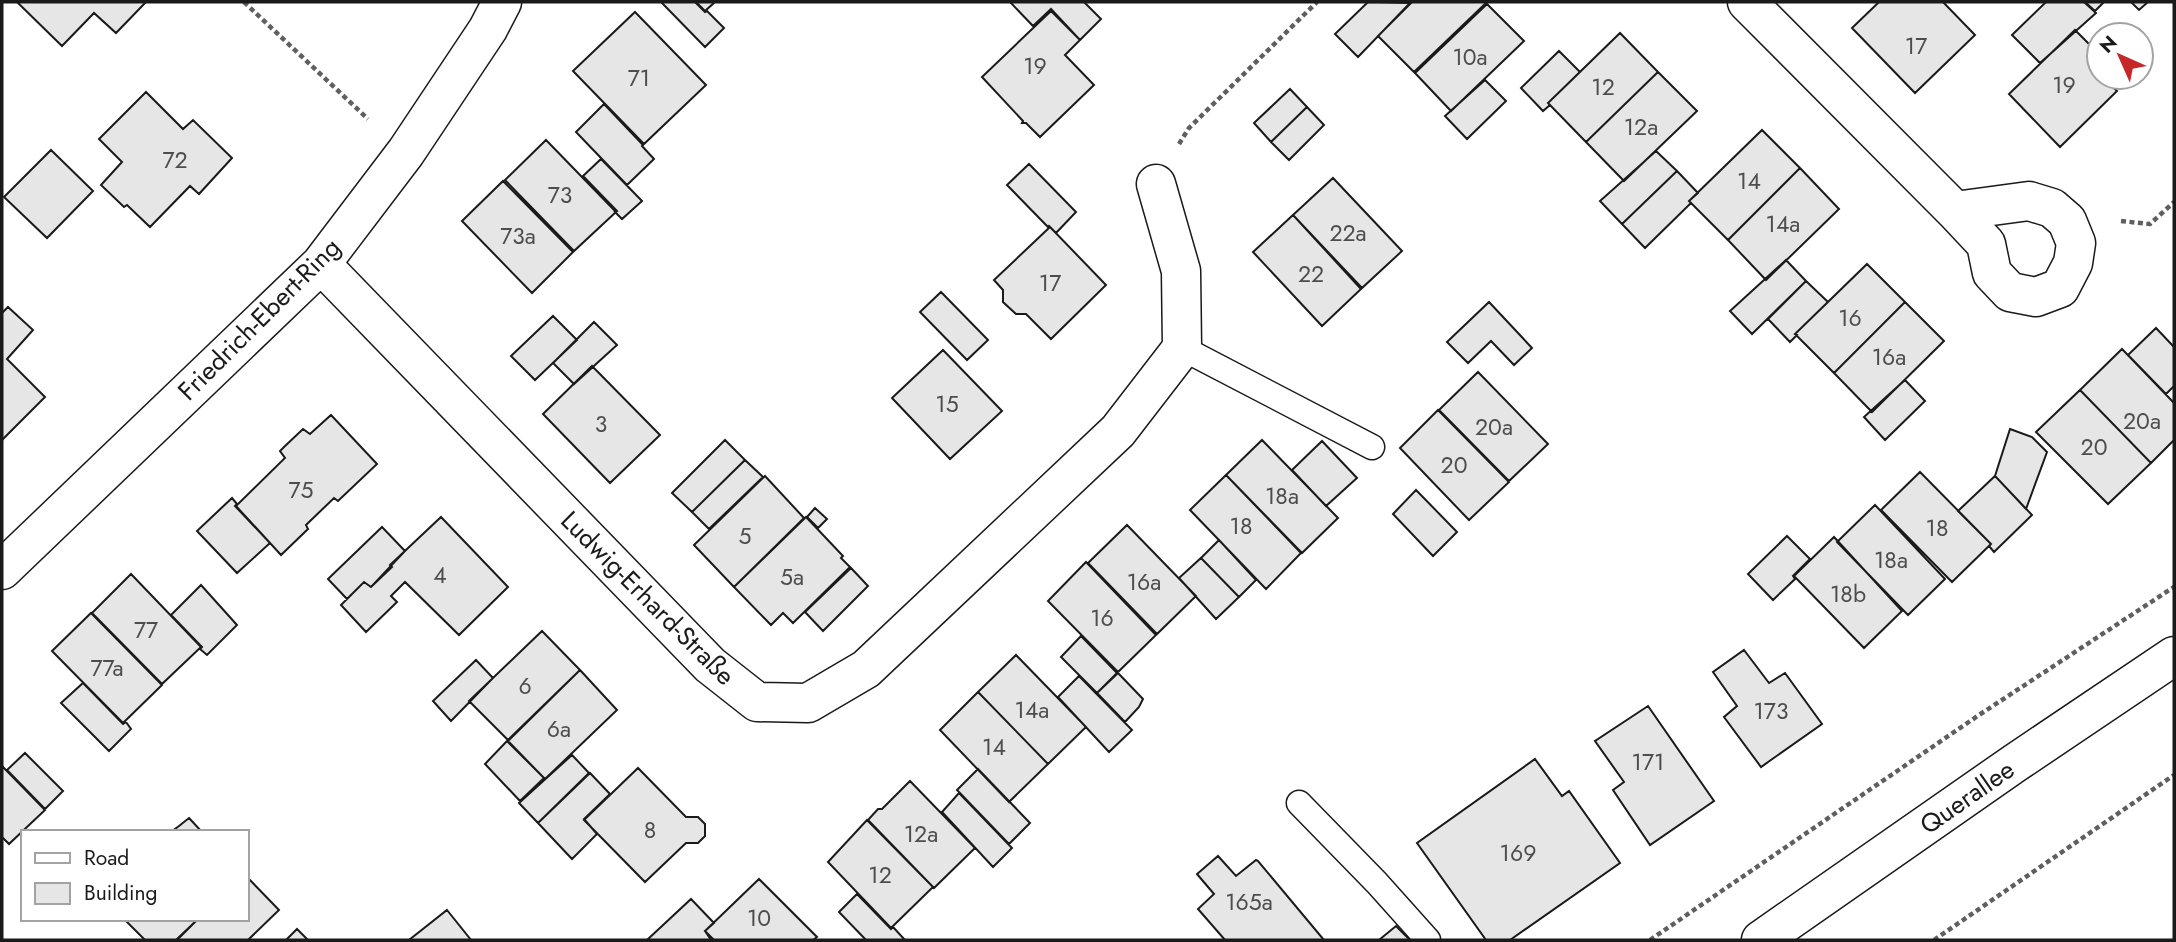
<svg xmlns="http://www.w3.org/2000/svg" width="2176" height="942" font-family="Jost,sans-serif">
<rect width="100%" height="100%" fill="#fff"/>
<path fill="#e6e6e6" stroke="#1a1a1a" stroke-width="2" d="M17,2H146L116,33L94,13L62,46Z
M661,2H695L705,12L707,11L724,28L705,47Z
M696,2H715L705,11Z
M1010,2H1084L1101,19L1080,40L1051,9L1033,26Z
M1368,2L1410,3L1358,57L1335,34Z
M1412,2H1485L1486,3L1414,72L1378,36Z
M1879,2H1943L1975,35L1915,93L1852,28Z
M2046,2H2084L2096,13L2040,63L2012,35Z
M2085,2H2104L2095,11Z
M2131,2H2148L2139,10Z
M1487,4L1524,41L1451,111L1415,73Z
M1051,11L1080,40L1065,55L1094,85L1040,137L1026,123H1022L1023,121L982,77Z
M635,12L706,85L644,144L573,71Z
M2075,30L2098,53L2097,71L2099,77H2103L2117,91L2060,147L2009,94Z
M1620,33L1658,72L1586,142L1548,103Z
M1559,51L1580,72L1548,103L1550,105L1543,111L1521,88Z
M1658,72L1697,111L1624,181L1586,142Z
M1485,80L1506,101L1467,139L1445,116Z
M1290,89L1307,107L1271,142L1254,123Z
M146,92L183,129L193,120L232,158L199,194L190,186L150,227L127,205L124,207L101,185L122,162L99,139Z
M604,104L643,145L642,146L654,159L627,185L576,132Z
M1307,107L1324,125L1289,160L1271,142Z
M1762,130L1800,168L1728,240L1689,201Z
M546,140L616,212L574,251L505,180Z
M51,150L93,191L47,238L4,197Z
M1656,151L1677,171L1622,224L1600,201Z
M601,159L642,201L622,219L615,212L617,211L583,176Z
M1029,164L1076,212L1056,233L1049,226L1048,227L1007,185Z
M1800,168L1839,209L1766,280L1728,240Z
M1677,171L1698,193L1689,201L1691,203L1645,248L1622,224Z
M1333,178L1402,251L1362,288L1293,215Z
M503,181L573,252L532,293L462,221Z
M1293,215L1361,289L1322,326L1253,252Z
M1050,227L1106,285L1051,339L1026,314H1016L1003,302V290L994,280Z
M1786,260L1806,281L1752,334L1730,311Z
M1867,264L1905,302L1834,373L1795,334Z
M1806,281L1828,302L1795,334L1797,335L1790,342L1768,319Z
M941,292L988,340L967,360L920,312Z
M1489,302L1532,348L1514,365L1491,341L1468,363L1447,342Z
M1905,302L1944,341L1872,412L1834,373Z
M8,307L33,330L7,359L45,397L2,440V313Z
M553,316L577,340L535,380L511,356Z
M594,322L617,345L574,384L553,363Z
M2156,328L2174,347V386L2166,394L2128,355Z
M2122,349L2174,403V440L2151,463L2080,390Z
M943,350L1002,411L950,459L892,398Z
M592,366L660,435L610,483L543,414Z
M1478,372L1548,444L1509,481L1439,410Z
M1905,380L1925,401L1885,440L1864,417Z
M2080,390L2151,463L2108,504L2036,432Z
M1438,410L1509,482L1469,520L1400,448Z
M331,415L377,464L338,501L334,498L306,525L308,529L281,555L236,506L285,458L280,451L284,447L303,429L310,434Z
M2010,429L2032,437L2047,452L2026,509L1995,476Z
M725,440L745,460L692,512L672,493Z
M1262,440L1338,518L1302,553L1226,475Z
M1322,441L1357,478L1326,506L1292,470Z
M745,460L763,477L709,529L692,512Z
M1920,472L1991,544L1952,582L1881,510Z
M1226,475L1301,553L1266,589L1190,510Z
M765,476L804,518L734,587L694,545Z
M1995,476L2032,515L1994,552L1989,546L1991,544L1958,511Z
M1416,490L1457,532L1433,556L1393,514Z
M232,498L237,504L235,506L270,543L237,573L197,531Z
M1875,505L1945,579L1908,615L1837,542Z
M815,508L827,519L818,528L807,517Z
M441,517L508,587L459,635L405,582L391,596L397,602L366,632L341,605L364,582L371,587L392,567L390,565Z
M806,517L843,556L841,558L850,567L793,623L783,613L771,625L734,587Z
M1127,525L1196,596L1157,634L1088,563Z
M382,527L405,551L371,587L364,582L347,599L328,579Z
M1787,536L1810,559L1793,576L1795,579L1773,600L1748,574Z
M1834,537L1902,611L1864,648L1794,576Z
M1219,540L1256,580L1239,597L1201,558Z
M1201,558L1239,597L1216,619L1179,578Z
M1086,562L1156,635L1118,672L1048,601Z
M851,568L868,586L823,631L805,612Z
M131,574L201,647L162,684L92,613Z
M201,585L237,625L207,655L200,649L202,647L171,615Z
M91,613L162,685L123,723L52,651Z
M542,631L580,670L508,740L469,701Z
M1081,636L1117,673L1097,693L1061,657Z
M1744,650L1769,683L1785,673L1822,724L1761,767L1724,717L1737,706L1713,672Z
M1016,655L1086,727L1048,764L978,692Z
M476,660L493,678L451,721L433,701Z
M580,670L617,710L545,779L508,741Z
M1118,673L1143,699L1139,707L1125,722L1097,693Z
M1079,676L1132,730L1109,752L1058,697Z
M83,683L123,724L126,722L131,729L109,751L61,703Z
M978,692L1048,764L1009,802L940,730Z
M1648,706L1714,801L1650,845L1613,790L1624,782L1595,741Z
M507,741L544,778L520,801L485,764Z
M25,753L63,791L45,809L7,770Z
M572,755L589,773L538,823L519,803Z
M1535,759L1562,796L1569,791L1620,863L1510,940H1486L1417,843Z
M2,766L45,810L9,844L2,837Z
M638,768L686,817H698L705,824V836L698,843H686L645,882L584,820Z
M978,769L1030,823L1009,844L957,790Z
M590,773L610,794L584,819L597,834L572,859L538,823Z
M910,781L975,848L934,888L868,820L878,809H882Z
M959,793L1012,848L993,867L942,812Z
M189,818L202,832H171L179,826Z
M867,820L933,887L891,928L828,862Z
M1218,856L1236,876L1256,860L1258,861L1324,940H1225L1198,909L1214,894L1197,874Z
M247,877L279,910L248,940H177L198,919H247Z
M759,879L817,937L813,940H714L705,931Z
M857,894L891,929L893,927L905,940H866L839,912Z
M691,899L714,923L705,931L711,940H647Z
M447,910L471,940H409Z
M126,919H198L176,940H145L125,920Z
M1396,926L1410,940H1379Z
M297,929L308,940H286Z"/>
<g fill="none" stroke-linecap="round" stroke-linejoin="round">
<g stroke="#1a1a1a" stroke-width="27">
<path id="lane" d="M1182,348L1372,447
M1299,803L1377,883L1428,940"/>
</g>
<g stroke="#1a1a1a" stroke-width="41">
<path id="street" d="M1747,2L1955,211
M2029,201L2052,208L2067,221L2076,243L2073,263L2060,288L2036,297L2010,292L1992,273L1986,244L1955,211Z
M321,264L710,665L757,702L808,703L866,669L1118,431L1182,348L1181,271L1156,184
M2,570L321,264L406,152L488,29L502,2"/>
</g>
<g stroke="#1a1a1a" stroke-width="41">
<path id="secondary" d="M1761,940L2015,763L2174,656"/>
</g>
<path stroke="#5f5f5f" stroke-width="4.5" stroke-dasharray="5 3.5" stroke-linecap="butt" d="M244,2L368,119
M1179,144L1189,128L1317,2
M2121,221L2150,224L2174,202
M1650,940L1979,715L2174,587
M1934,940L2174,775"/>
<use href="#lane" stroke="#fff" stroke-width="24"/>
<use href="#street" stroke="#fff" stroke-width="38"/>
<use href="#secondary" stroke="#fff" stroke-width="38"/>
</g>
<g text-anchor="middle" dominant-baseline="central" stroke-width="5" stroke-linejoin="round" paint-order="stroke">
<g font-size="23" fill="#4d4d4d">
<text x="1916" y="46">17</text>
<text x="1470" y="57">10a</text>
<text x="1035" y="66">19</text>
<text x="639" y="78">71</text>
<text x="2064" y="85">19</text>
<text x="1603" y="87">12</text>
<text x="1641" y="127">12a</text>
<text x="175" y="160">72</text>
<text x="1749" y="181">14</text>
<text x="560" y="195">73</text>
<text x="1783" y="224">14a</text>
<text x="1348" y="233">22a</text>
<text x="518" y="236">73a</text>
<text x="1311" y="274">22</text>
<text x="1050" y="283">17</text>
<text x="1850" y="318">16</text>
<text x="1889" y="357">16a</text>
<text x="947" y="404">15</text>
<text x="2142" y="421">20a</text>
<text x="601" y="424">3</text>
<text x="1494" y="427">20a</text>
<text x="2094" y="447">20</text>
<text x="1454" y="465">20</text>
<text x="301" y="490">75</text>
<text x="1282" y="496">18a</text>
<text x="1241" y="526">18</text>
<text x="1937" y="528">18</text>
<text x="745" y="536">5</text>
<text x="1891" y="560">18a</text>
<text x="440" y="575">4</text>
<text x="792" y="577">5a</text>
<text x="1144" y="582">16a</text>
<text x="1848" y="594">18b</text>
<text x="1102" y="618">16</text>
<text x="146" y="630">77</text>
<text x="107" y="668">77a</text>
<text x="525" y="686">6</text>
<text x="1032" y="710">14a</text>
<text x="1771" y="711">173</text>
<text x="559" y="729">6a</text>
<text x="994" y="747">14</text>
<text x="1648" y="762">171</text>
<text x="650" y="830">8</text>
<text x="921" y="834">12a</text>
<text x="1518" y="853">169</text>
<text x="880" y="875">12</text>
<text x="1249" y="902">165a</text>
<text x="759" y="918">10</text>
</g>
<g font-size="26" fill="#1a1a1a" stroke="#fff">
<text transform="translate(259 319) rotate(-45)">Friedrich-Ebert-Ring</text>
<text transform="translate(648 598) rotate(45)">Ludwig-Erhard-Straße</text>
<text transform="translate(1967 797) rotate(-35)">Querallee</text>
</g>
</g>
<rect width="2176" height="942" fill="none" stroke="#1a1a1a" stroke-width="7"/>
<rect x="21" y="830" width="228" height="91" fill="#ffffff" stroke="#a3a3a3" stroke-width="2"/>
<rect x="35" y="853" width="35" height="10" fill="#ffffff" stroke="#a3a3a3" stroke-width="2"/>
<text x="84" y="865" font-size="21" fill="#1a1a1a">Road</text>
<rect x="35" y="883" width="35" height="21" fill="#e6e6e6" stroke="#a3a3a3" stroke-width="2"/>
<text x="84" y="900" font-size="21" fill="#1a1a1a">Building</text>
<g transform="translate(2120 56) rotate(315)"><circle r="33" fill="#ffffff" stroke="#a3a3a3" stroke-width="2"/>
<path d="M0-5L12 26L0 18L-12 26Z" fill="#c62828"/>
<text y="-10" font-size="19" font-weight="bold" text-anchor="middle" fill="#1a1a1a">N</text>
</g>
</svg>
